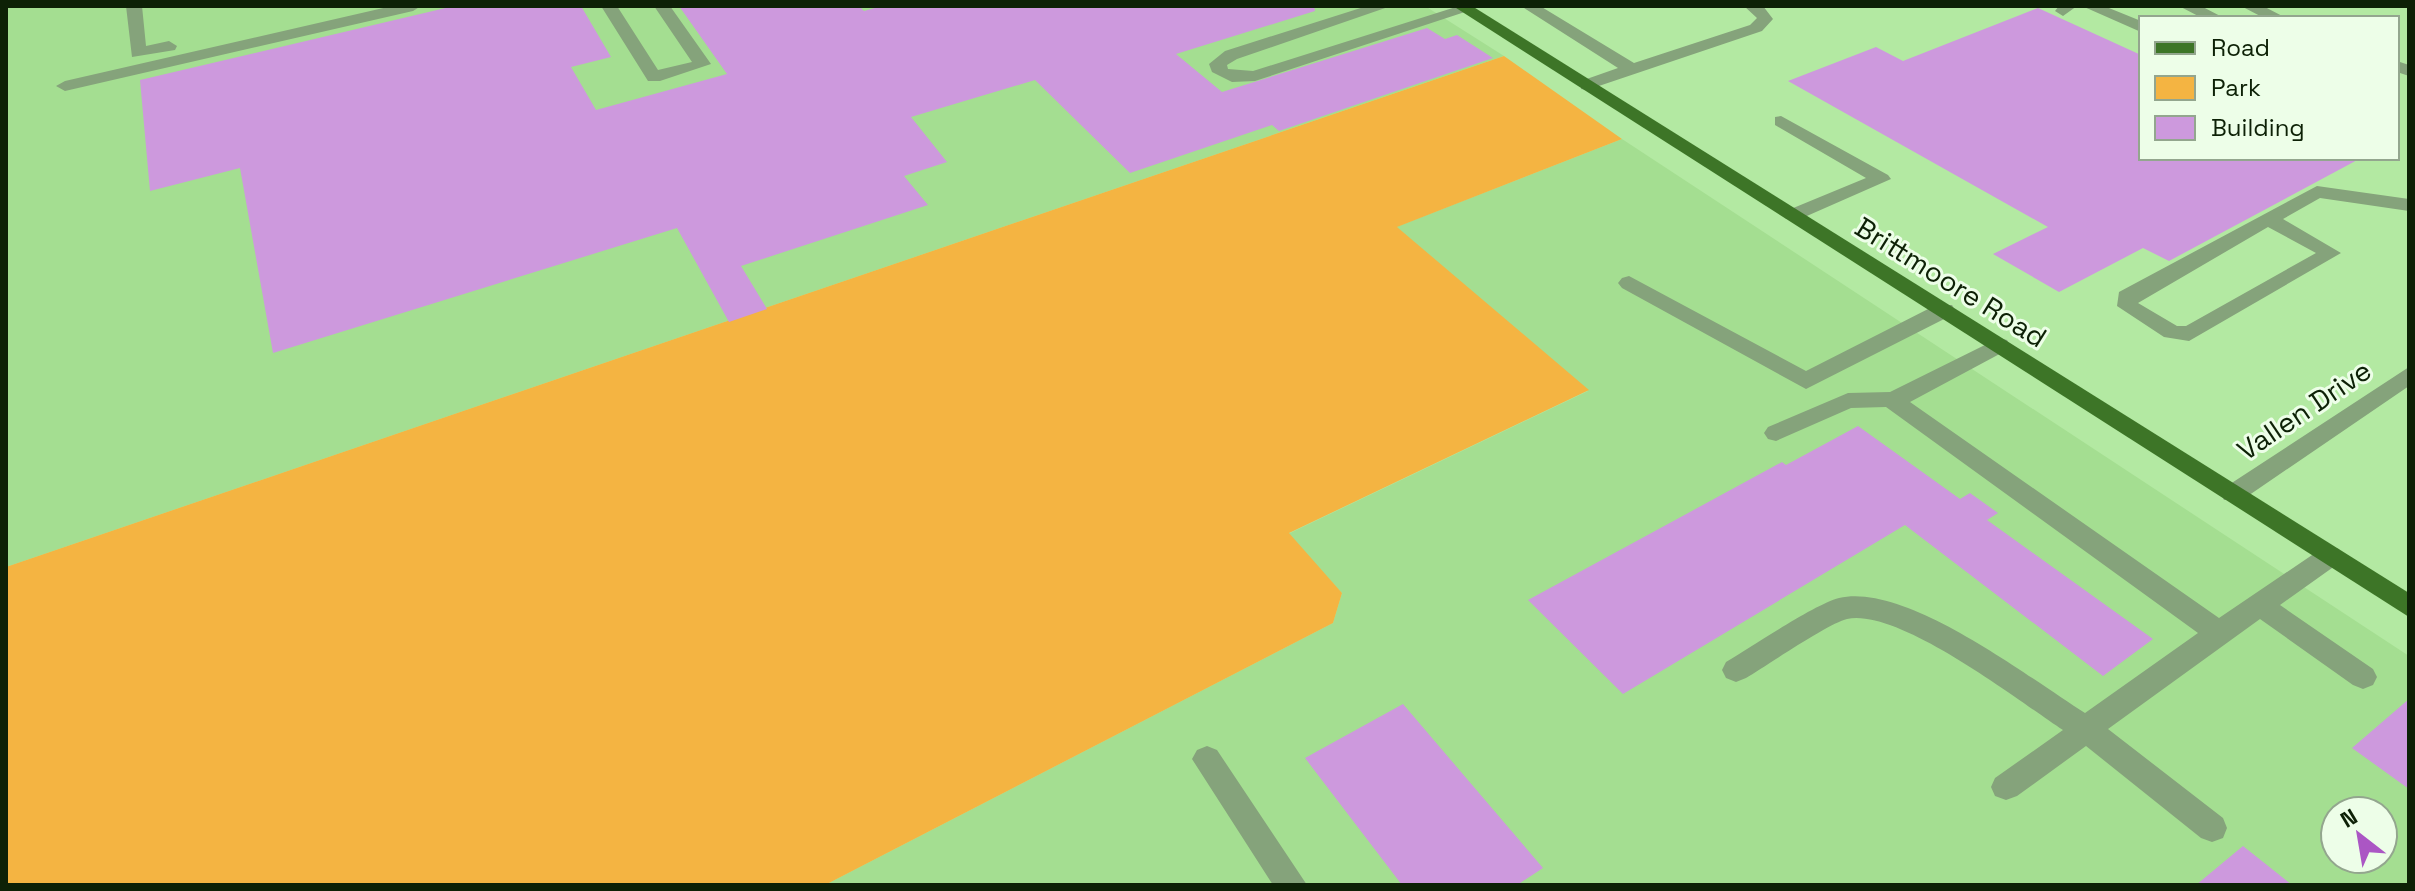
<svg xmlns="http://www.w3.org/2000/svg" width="2415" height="891" font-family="'Space Grotesk',sans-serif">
<rect width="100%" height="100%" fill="#b3e9a2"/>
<path fill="#a4de91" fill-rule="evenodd" d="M6,6H1425L1504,56L6,567Z
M1622,139L2409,656V885H825L1333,623L1342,593L1288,534L1588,391L1396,227ZM2335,811H2383V859H2335Z"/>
<path fill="#f4b442" d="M1504,56L1622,139L1397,227L1589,390L1289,533L1342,593L1333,623L825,885H6V567Z"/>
<path fill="#cd99dd" d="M454,6H581L611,57L571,67L596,110L727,74L679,6H859L864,11L882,6H1314L1315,11L1176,54L1222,92L1427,28L1445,39L1457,35L1493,58L1279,131L1272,125L1130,173L1035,80L911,117L947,162L904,176L928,205L741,266L767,309L729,322L677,228L273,353L240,168L150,191L140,80Z
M2038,8L2141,55V158H2361L2169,261L2143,248L2059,292L1993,254L2048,227L1788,81L1876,47L1903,61Z
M1858,426L1960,499L1970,493L1998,513L1987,520L2153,639L2103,676L1905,525L1623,694L1528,600L1782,462L1786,465Z
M2409,699V789L2352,748Z
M1403,704L1543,868L1517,885H1402L1305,758Z
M2243,846L2292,885H2196Z"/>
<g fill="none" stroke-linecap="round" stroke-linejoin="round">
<path fill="#85a37b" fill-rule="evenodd" d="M126,6H142L146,46L169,41L177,46L175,50L132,57Z
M392,6H421L413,11L65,91L56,86L65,81Z
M601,6H617L658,70L692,62L654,6H670L711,64L660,81H648Z
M1367,6H1391L1237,59L1227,65L1228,69L1253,71L1459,6L1474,9L1255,81L1232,82L1212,72L1209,64L1225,51Z
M1521,6H1540L1634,63L1750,25L1757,18L1744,6H1763L1773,19L1762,31L1587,90L1581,89V81L1618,68Z
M2059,6H2077L2063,16L2055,11Z
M2082,6H2104L2141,21V32Z
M2179,6H2201L2224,18H2202Z
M2241,6H2263L2286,18H2264Z
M2397,61L2409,65V76L2397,72Z
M1781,116L1888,175L1891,179L1800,219H1786L1783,215L1786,211L1866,178L1775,125V117Z
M2317,186L2409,199V211L2320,198L2283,219L2341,253L2189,341L2164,337L2117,306L2119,292ZM2268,227L2316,253L2186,326H2177L2138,303Z
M1629,276L1806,371L1936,305H1952L1955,310L1952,315L1806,389L1622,288L1618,283L1622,278Z
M1999,338L2007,340L2010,345L2007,350L1910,402L2219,618L2321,549L2330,546L2339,549L2343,556L2339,563L2280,605L2373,669L2377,677L2373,685L2363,689L2353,685L2260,619L2108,729L2223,818L2227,828L2223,838L2212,842L2201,838L2086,746L2017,796L2006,800L1995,796L1991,787L1995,778L2063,730C2017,700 1899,608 1847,619C1829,623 1766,666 1746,678L1736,682L1726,678L1722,670L1726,662C1752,647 1813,605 1839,598C1906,582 2029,678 2085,713L2198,633L1886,407L1851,408L1776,441L1768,439L1764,433L1768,427L1848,393L1890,392Z
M2409,367V386L2242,500H2224L2221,494L2224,488Z
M1207,746L1217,750L1307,885H1273L1192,759L1197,750Z"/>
<path fill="#3d7527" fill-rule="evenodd" d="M1453,6H1472L2409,593V617Z"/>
</g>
<g text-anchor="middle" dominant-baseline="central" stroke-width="6" stroke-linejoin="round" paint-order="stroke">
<g font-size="28" fill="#0d2106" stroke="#edfee8">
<text transform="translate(1951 282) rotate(32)">Brittmoore Road</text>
<text transform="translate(2304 410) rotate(-34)">Vallen Drive</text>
</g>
</g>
<rect width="2415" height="891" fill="none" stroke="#0d2106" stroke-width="16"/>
<rect x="2139" y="16" width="260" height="144" fill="#edfee8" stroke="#93a68e" stroke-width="2"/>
<rect x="2155" y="42" width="40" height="12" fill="#3d7527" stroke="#93a68e" stroke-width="2"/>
<text x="2211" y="56" font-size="24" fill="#0d2106">Road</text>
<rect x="2155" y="76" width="40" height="24" fill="#f4b442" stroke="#93a68e" stroke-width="2"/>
<text x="2211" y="96" font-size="24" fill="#0d2106">Park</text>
<rect x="2155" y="116" width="40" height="24" fill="#cd99dd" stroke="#93a68e" stroke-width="2"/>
<text x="2211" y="136" font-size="24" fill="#0d2106">Building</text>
<g transform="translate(2359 835) rotate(329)"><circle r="38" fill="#edfee8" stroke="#93a68e" stroke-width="2"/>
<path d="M0-6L14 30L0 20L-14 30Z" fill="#ab56c4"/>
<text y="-12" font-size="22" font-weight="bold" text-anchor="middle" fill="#0d2106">N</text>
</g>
</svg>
